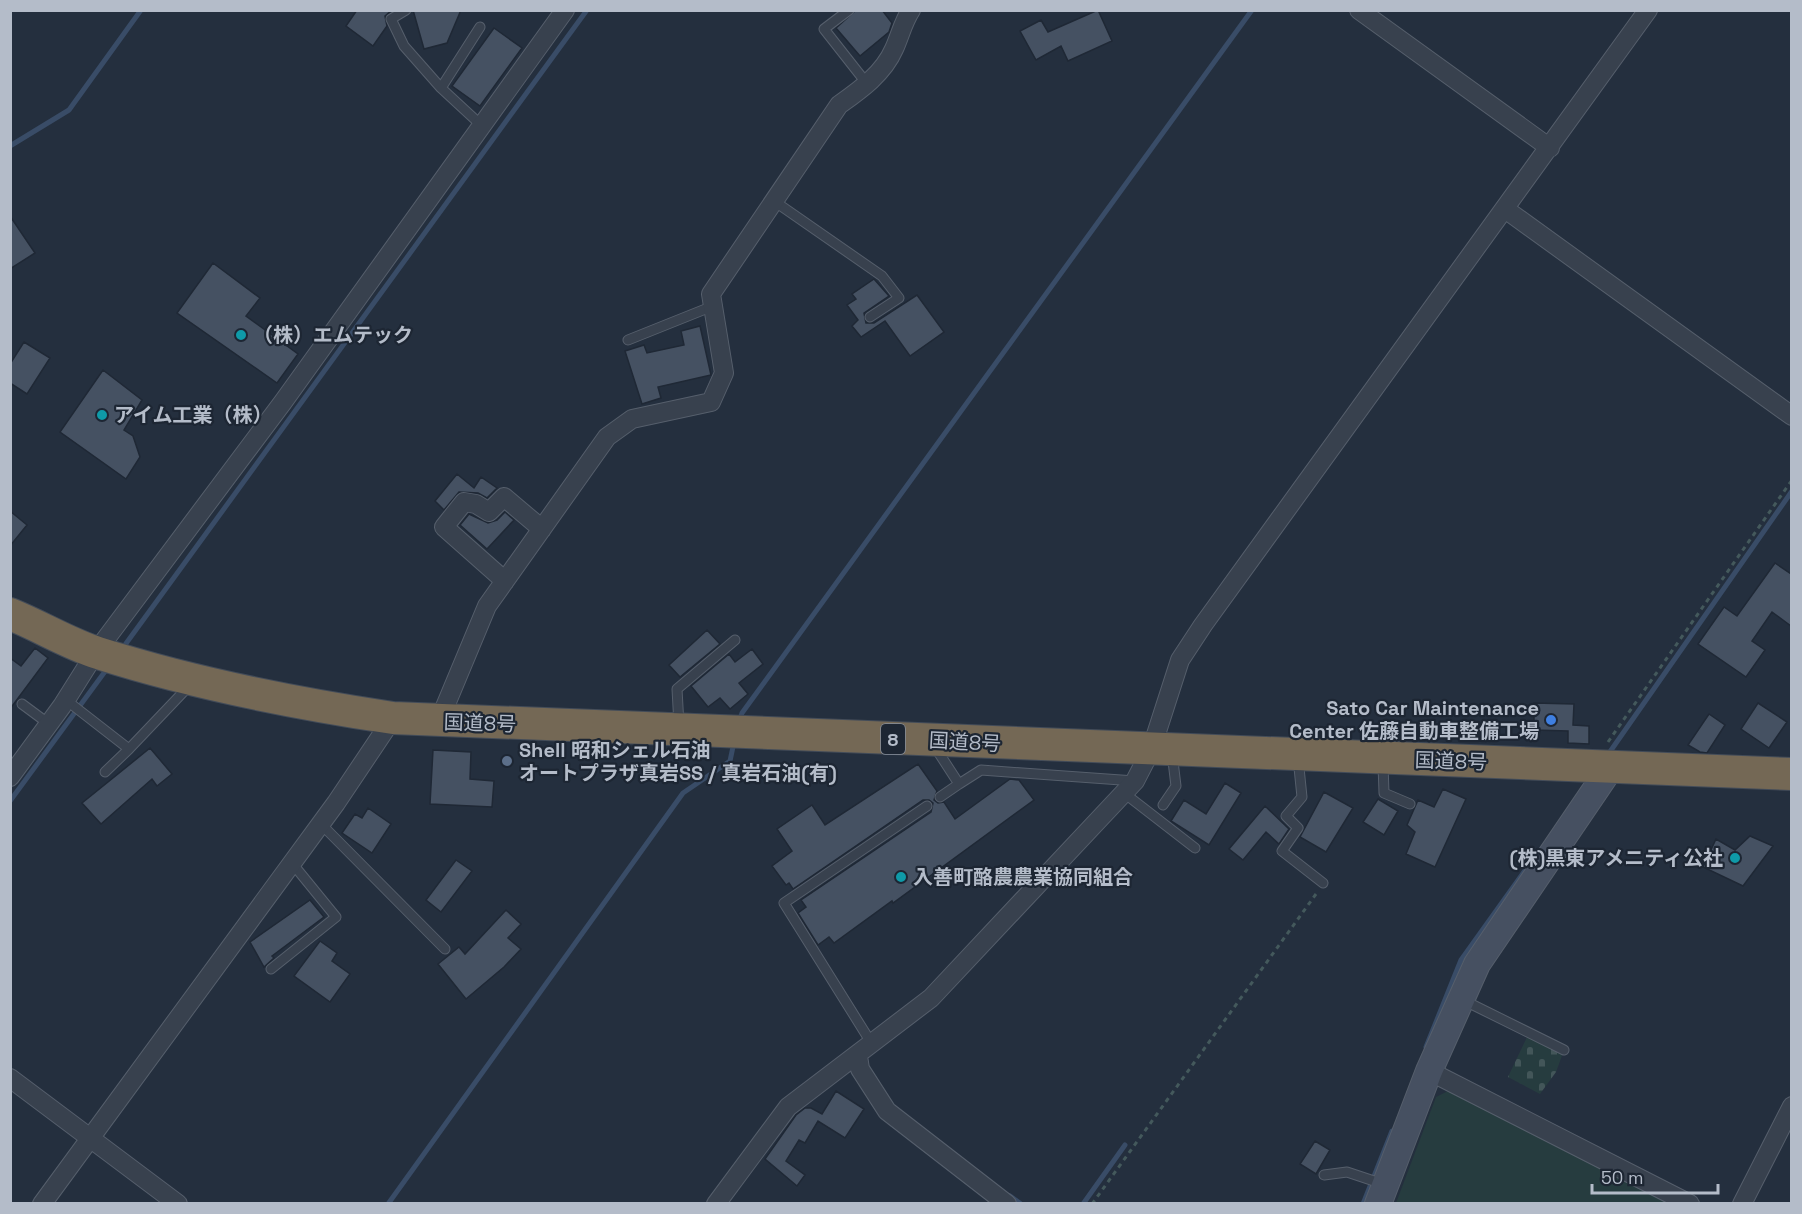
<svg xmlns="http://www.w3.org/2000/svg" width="1802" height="1214" font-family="'Space Grotesk','Noto Sans JP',sans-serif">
<defs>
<pattern id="cemetery-stones" width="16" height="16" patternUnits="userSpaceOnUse" patternTransform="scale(1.5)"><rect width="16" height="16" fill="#263c3f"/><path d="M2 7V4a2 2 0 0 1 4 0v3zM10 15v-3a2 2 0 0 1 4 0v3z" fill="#435659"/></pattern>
</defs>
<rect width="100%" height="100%" fill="#242f3e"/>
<path fill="url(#cemetery-stones)" d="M1529,1033L1564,1050L1556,1072L1540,1094L1508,1077Z"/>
<path fill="#263c3f" d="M1448,1091L1668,1203H1396L1436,1097Z"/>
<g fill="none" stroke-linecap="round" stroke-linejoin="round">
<path stroke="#394c67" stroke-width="5" d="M10,146L69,110L141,10
M122,649L587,10
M739,722L742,713L1252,10
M1607,756L1792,491
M10,801L109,666
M1426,1047L1461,960L1539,851
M1010,1196L1021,1204
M388,1204L683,793L730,761L734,742
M1083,1204L1125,1145
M1363,1204L1392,1131"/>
</g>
<path fill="#455162" stroke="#1f2835" stroke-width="1.5" d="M357,10H392L385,16L387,26L373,46L346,26Z
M413,10H461L447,43L424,49Z
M856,10H882L892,23L889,32L860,56L836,28Z
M1098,10L1112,41L1068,61L1061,46L1036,60L1020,31L1041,20L1048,32Z
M494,28L522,48L480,106L452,86Z
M10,216L35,253L10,269Z
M213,263L260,298L246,316L298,354L277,383L177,313Z
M874,279L889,296L864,313L866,323H874L917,295L944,332L910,356L885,321L861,337L852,326L858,320L847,305L856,299L852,294Z
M700,326L711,375L658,387L661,398L642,404L625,351L644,345L647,353L684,345L681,331Z
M24,342L50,358L27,394L10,383V364Z
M103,370L142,400L124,430L133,436L140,457L126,479L60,432Z
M457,474L474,488L481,477L497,488L487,498L478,493L459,492L444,510L435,501Z
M10,511L27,525L10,546Z
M505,512L514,520L487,549L460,525L469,514L488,523L497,520Z
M1775,563L1791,574V626L1772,612L1752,641L1765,650L1746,677L1698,644L1724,607L1737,616Z
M707,630L720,644L680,677L669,665Z
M35,648L48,658L10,709V658L21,666Z
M752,649L763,664L739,683L748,694L730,709L720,698L708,707L691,686L729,654L735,662Z
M1534,703L1574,704L1573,725L1589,726V744L1568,743V731L1534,730Z
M1758,703L1787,722L1769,748L1741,729Z
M1709,714L1725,725L1707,753L1700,752L1688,745Z
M150,748L172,774L157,786L152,779L101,824L82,803Z
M433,750L471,752L470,779L494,781L492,807L430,804Z
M918,764L937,791L934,800L938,803L944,802L955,819L1010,779L1019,780L1034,800L893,903L892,901L834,943L829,937L818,945L798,913L806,907L801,900L931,812L933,803L929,800H923L793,889L789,883L786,885L772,866L792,851L777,829L812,805L825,825Z
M1225,783L1241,793L1209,845L1171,821L1184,800L1206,814Z
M1443,789L1466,799L1435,867L1406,854L1415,832L1407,825L1418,800L1434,807Z
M1324,792L1353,808L1326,852L1300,837Z
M1378,799L1398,811L1384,835L1363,822Z
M1265,806L1289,829L1279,844L1266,832L1243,860L1229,849Z
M368,808L391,824L372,853L342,833L355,814L362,818Z
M1750,836L1773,846L1743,886L1703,867L1716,839L1735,850Z
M456,860L472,871L441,912L426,900Z
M310,900L324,917L272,956L274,958L264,967L250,942Z
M506,910L521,924L508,938L521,949L504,967L466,999L438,964L459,947L465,954Z
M320,941L337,953L332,961L350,974L330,1002L294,976Z
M836,1091L864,1109L845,1138L818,1121L805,1143L799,1140L786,1161L805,1175L797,1186L765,1159L796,1115L805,1108H811L822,1114Z
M1315,1141L1330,1150L1316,1174L1300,1164Z"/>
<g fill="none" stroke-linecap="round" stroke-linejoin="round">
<g stroke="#565f6c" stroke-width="11">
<path id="lane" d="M406,10L391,19L404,46L441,88
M849,10L824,29L868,85
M480,27L441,88L481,125
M774,201L882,276L899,298L870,317
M628,340L713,306
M66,700L129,749L105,772
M22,704L49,724
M679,725L677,689L735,640
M935,747L959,784L940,797
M129,749L190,685
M1298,758L1302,797L1286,816L1298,828L1282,851L1323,883
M1383,764L1384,793L1410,804
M959,784L981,770L1135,781
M1124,793L1195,848
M1163,805L1176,786L1172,753
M321,824L445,949
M271,969L336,917L292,863
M1463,1000L1564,1050
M872,1044L784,903L927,806
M1324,1175L1347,1172L1383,1184"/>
</g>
<g stroke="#565f6c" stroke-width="20">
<path id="street" d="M1359,10L1550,148
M1505,209L1792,416
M505,581L444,527L464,502L476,504L489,512L504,497L542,529
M439,721L487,606L607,437L632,419L711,402L724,373L711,294L839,105C860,90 883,74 894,49C900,36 903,22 911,10
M10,777L62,706L96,652L283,402L565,10
M858,1056L860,1069L887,1111L1007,1204
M1429,1071L1690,1204
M10,1078L178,1204
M42,1204L336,803L393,718
M716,1204L788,1107L931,998L1135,781L1151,750L1180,660L1203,625L1648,10
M1742,1204L1792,1106"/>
</g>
<g stroke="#565f6c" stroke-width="28">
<path id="secondary" d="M1378,1204L1429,1071L1477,964L1611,767"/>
</g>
<g stroke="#434c59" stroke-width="34">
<path id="highway" d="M10,614C40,626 69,644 98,653C195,684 293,703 393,718L1792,774"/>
</g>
<path stroke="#44595c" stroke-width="3" stroke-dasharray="4.5 4.5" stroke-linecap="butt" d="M1608,742L1792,480
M1092,1204L1316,894"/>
<use href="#lane" stroke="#38414e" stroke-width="9"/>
<use href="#street" stroke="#38414e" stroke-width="18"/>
<use href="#secondary" stroke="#465061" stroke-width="26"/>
<use href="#highway" stroke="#746855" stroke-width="32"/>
</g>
<g fill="#0f9aa8" stroke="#1d2633" stroke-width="2">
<circle cx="241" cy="335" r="6"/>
<circle cx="102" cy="415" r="6"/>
<circle cx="1735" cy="858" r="6"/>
<circle cx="901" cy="877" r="6"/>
</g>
<circle fill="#3f7fe0" stroke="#1d2633" stroke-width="2" cx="1551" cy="720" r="6"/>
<circle fill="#5c6f8a" stroke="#1d2633" stroke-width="2" cx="507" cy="761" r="6"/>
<g text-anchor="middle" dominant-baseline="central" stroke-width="4.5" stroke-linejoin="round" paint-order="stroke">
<rect fill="#1d2633" stroke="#878f9c" stroke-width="1.5" x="881" y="724" width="24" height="30" rx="4.5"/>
<g font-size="18" font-weight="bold" fill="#b4bcc9">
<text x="893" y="739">8</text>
</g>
<g font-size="20" font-weight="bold" fill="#b4bcc9" stroke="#1d2633" text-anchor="start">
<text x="253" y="335">（株）エムテック</text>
<text x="114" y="415">アイム工業（株）</text>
<text x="1539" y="708" text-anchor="end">Sato Car Maintenance<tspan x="1539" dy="23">Center 佐藤自動車整備工場</tspan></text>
<text x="519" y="750">Shell 昭和シェル石油<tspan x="519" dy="23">オートプラザ真岩SS / 真岩石油(有)</tspan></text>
<text x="1723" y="858" text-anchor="end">(株)黒東アメニティ公社</text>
<text x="913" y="877">入善町酪農農業協同組合</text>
</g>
<g font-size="20" fill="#b4bcc9" stroke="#1d2633">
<text transform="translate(480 723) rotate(2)">国道8号</text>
<text transform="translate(965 742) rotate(3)">国道8号</text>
<text transform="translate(1451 761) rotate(2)">国道8号</text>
</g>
</g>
<rect width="1802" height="1214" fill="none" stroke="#b4bcc9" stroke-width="24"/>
<path d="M1592 1184v9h126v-9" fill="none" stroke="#b4bcc9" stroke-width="3"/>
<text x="1601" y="1184" font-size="18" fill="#b4bcc9" stroke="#1d2633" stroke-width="4.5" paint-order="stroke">50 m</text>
</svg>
